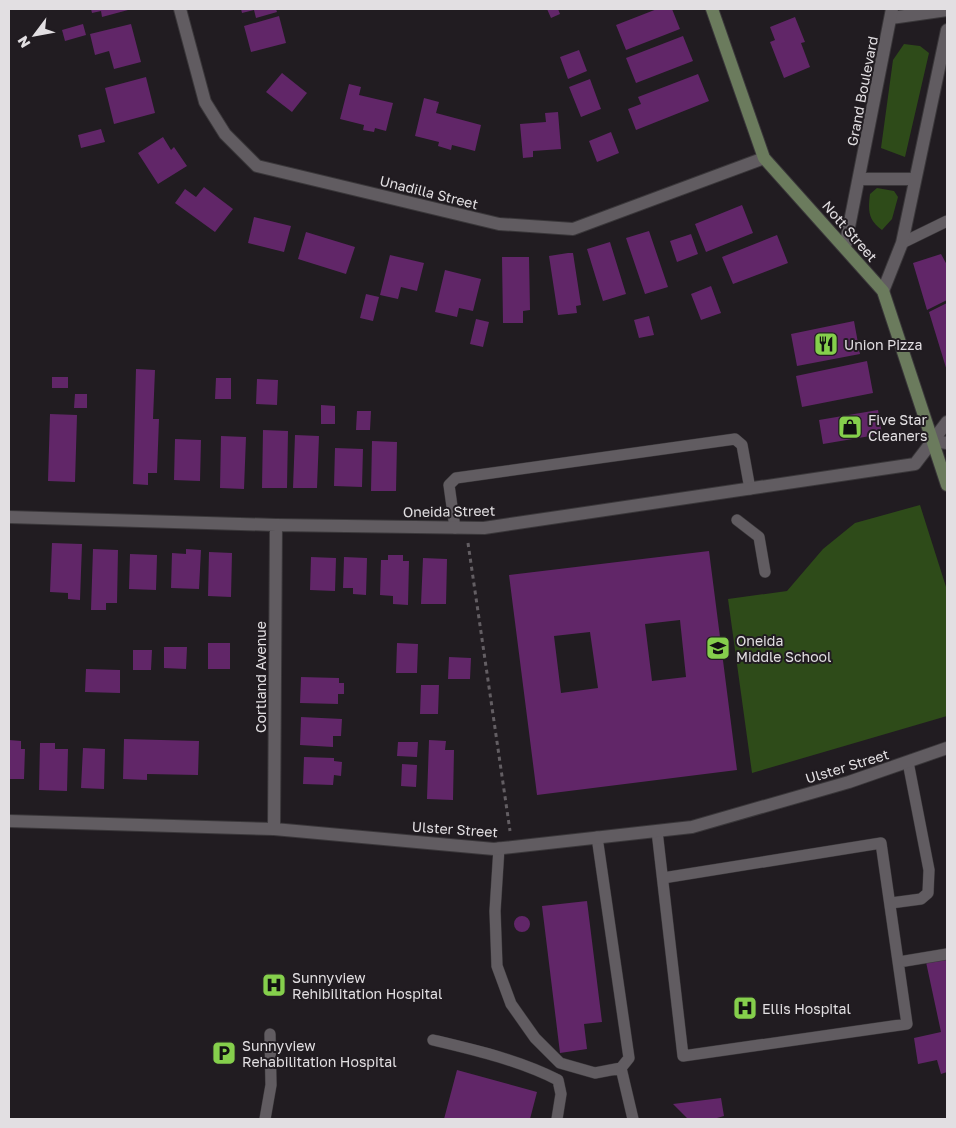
<svg xmlns="http://www.w3.org/2000/svg" width="956" height="1128" font-family="'Golos Text',sans-serif">
<rect width="100%" height="100%" fill="#211c21"/>
<path fill="#2e4b19" d="M904,44L920,46L929,53L905,157L881,148L893,60Z
M877,188L894,191L898,197L892,219L882,230C868,220 868,211 870,194Z
M920,505L947,590V716L752,773L728,599L787,591L823,549L855,523Z"/>
<path fill="#612668" fill-rule="evenodd" d="M91,9H127L128,10L102,17L101,11L92,13Z
M241,9H276L277,12L256,18L254,10L242,13Z
M547,9H558L560,14L551,18Z
M657,9H672L680,29L626,50L616,25Z
M279,16L286,43L251,52L244,26Z
M795,17L805,42L801,43L810,67L784,78L770,42L775,40L770,27Z
M83,24L86,35L65,41L62,30Z
M131,24L141,62L114,69L109,51L95,55L90,34Z
M683,36L693,61L636,83L626,58Z
M579,50L587,71L568,79L560,57Z
M282,73L307,93L292,112L266,92Z
M698,74L709,101L636,130L628,109L641,104L638,97Z
M146,77L155,113L114,124L105,88Z
M590,79L601,109L581,117L569,87Z
M349,84L361,87L359,95L393,103L386,131L375,128L374,132L363,130L364,125L340,119Z
M424,98L439,102L436,113L481,125L475,151L452,145L451,150L438,146L439,142L415,136Z
M558,112L561,149L533,151V157L523,158L520,124L546,122L545,113Z
M101,129L105,142L81,148L78,135Z
M611,132L619,153L597,162L589,141Z
M163,137L171,150L174,147L187,166L158,184L138,153Z
M204,187L233,209L215,232L175,203L185,189L196,197Z
M742,205L753,233L706,252L695,224Z
M254,217L291,226L284,252L248,243Z
M649,231L668,287L645,294L626,238Z
M306,232L355,247L346,274L298,259Z
M691,234L698,254L677,262L670,241Z
M777,235L788,263L733,284L722,257Z
M610,242L626,294L603,301L587,249Z
M568,253H573L581,305L576,306L577,313L558,315L549,256Z
M941,254L947,265V300L927,310L913,263Z
M390,255L424,263L417,291L401,287L398,299L380,295Z
M502,257H529L530,310L523,311V323H503Z
M445,270L481,279L473,311L459,308L457,317L435,312Z
M711,286L721,313L701,320L691,294Z
M366,294L379,297L373,321L360,318Z
M947,303V371L929,312Z
M649,316L654,335L639,338L634,320Z
M476,319L489,322L483,347L470,344Z
M854,321L860,354L797,366L791,334Z
M867,361L873,393L802,407L796,376Z
M136,369L155,370L153,419H159L157,473H148V485L133,484Z
M52,377H68V388H52Z
M216,378H231V399H215Z
M257,379L278,380L277,405L256,404Z
M75,394H87V408H74Z
M321,405L335,406V424H321Z
M878,410L882,434L823,444L819,420Z
M357,411H371L370,430H356Z
M50,414L77,415L75,482L48,481Z
M263,430L288,431L287,488H262Z
M295,435L319,436L317,488H293Z
M221,436L246,437L244,489L220,488Z
M175,439L201,440L200,481L174,480Z
M372,441L397,442L396,491H371Z
M335,448L363,449L362,487L334,486Z
M52,543L82,544L80,600L68,599V593L50,592Z
M93,549L118,550L117,603H106V610H91Z
M186,549L201,550L199,589L171,588L172,553L186,554Z
M709,551L737,770L537,795L509,575ZM680,620L686,677L652,681L645,624ZM590,632L598,688L561,693L554,636Z
M209,552L232,553L231,597L208,596Z
M130,554L157,555L156,590L129,589Z
M388,555H403V561H409L408,605L393,604V596L380,595L381,560H388Z
M311,557L336,558L335,591L310,590Z
M344,557L367,558L366,595L353,594V588H343Z
M423,558L447,559L446,604H421Z
M208,643H230V669H208Z
M397,643L418,644L417,673H396Z
M164,647H187L186,669L164,668Z
M133,650H152L151,670H133Z
M449,657L471,658L470,679H448Z
M86,669L120,670V693L85,692Z
M301,677L339,678V683H344V694H338V704L300,703Z
M421,685H439L438,714H420Z
M301,717L342,719L341,736H333V747L300,745Z
M124,739L199,741L198,775L147,774V780L123,779Z
M9,740L21,741V749H25L24,779H9Z
M429,740L446,741L445,750H454L453,800L427,799Z
M398,742H418L417,757L397,756Z
M40,743H55V749H68L67,791L39,790Z
M83,748L105,749L104,789L81,788Z
M304,757L334,758V761L342,762L341,776L334,775L333,785L303,784Z
M402,764L417,765L416,787L401,786Z
M587,901L602,1022L584,1024L587,1049L560,1053L542,906Z
M514 924a8 8 0 1 1 16 0a8 8 0 1 1-16 0Z
M947,957V1072L941,1074L937,1060L918,1064L914,1038L941,1032L926,962Z
M457,1070L537,1092L530,1119H444Z
M721,1098L724,1116L717,1118L718,1119H688L673,1104Z"/>
<g fill="none" stroke-linecap="round" stroke-linejoin="round">
<g stroke="#3a373a" stroke-width="12">
<path id="service" d="M902,243L947,221
M737,520L759,537L765,572
M455,528L449,485L456,478L735,439L742,445L750,489
M657,831L683,1056L907,1024L881,843L663,878
M499,848L495,911L497,966L511,1004L535,1038L560,1063L595,1073L621,1068L629,1058L597,837
M891,903L921,899L928,893L929,870L908,762
M899,962L947,954
M433,1040C475,1050 519,1060 558,1080L561,1094L557,1119
M621,1068L633,1119
M265,1119L271,1085L270,1034"/>
</g>
<g stroke="#3a373a" stroke-width="14">
<path id="minor" d="M180,9L205,102L225,134L257,166L499,224L573,229L764,158
M891,18L947,10
M860,179H915
M934,441L947,443
M9,517L276,525L484,528L915,464L947,422
M9,821L274,829L494,849L692,827L849,782L947,748
M274,829L276,525"/>
</g>
<g stroke="#3a373a" stroke-width="14">
<path id="tertiary" d="M845,247L892,9
M883,291L902,243L947,30"/>
</g>
<g stroke="#3a373a" stroke-width="14">
<path id="secondary" d="M712,9L764,158L883,291L947,485"/>
</g>
<path stroke="#635e63" stroke-width="3" stroke-dasharray="4 4" stroke-linecap="butt" d="M468,543L510,831"/>
<use href="#service" stroke="#615c61" stroke-width="11"/>
<use href="#minor" stroke="#615c61" stroke-width="12"/>
<use href="#tertiary" stroke="#615c61" stroke-width="12"/>
<use href="#secondary" stroke="#6b7b5d" stroke-width="12"/>
</g>
<defs>
<g id="restaurant-square" transform="scale(1.25)"><rect x="-9" y="-9" width="18" height="18" rx="4" fill="#85cf4c" stroke="#211c21"/><path d="M-5-6h1v4h1v-4h1v4h1v-4h1v5L-1.5 .5V6h-2V.5L-5-1ZM5-6V6H3V1.5H1.5Q1.5-4 5-6Z" fill="#111"/></g>
<g id="shop-square" transform="scale(1.25)"><rect x="-9" y="-9" width="18" height="18" rx="4" fill="#85cf4c" stroke="#211c21"/><path d="M-5-2.5h2.3a2.7 3.5 0 0 1 5.4 0H5L5.5 6h-11ZM-1.5-2.5h3a1.5 2.3 0 0 0-3 0Z" fill="#111"/></g>
<g id="school-square" transform="scale(1.25)"><rect x="-9" y="-9" width="18" height="18" rx="4" fill="#85cf4c" stroke="#211c21"/><path d="M0-5L7-2L0 1L-7-2ZM-4 1L0 2.5L4 1V4Q0 6-4 4Z" fill="#111"/></g>
<g id="hospital-square" transform="scale(1.25)"><rect x="-9" y="-9" width="18" height="18" rx="4" fill="#85cf4c" stroke="#211c21"/><path d="M-5-5h3v3.5h4V-5h3V5h-3V1.5h-4V5h-3Z" fill="#111"/></g>
<g id="parking-square" transform="scale(1.25)"><rect x="-9" y="-9" width="18" height="18" rx="4" fill="#85cf4c" stroke="#211c21"/><path d="M-3.5-5.5H1a3.5 3.5 0 0 1 0 7H-1V5.5H-3.5ZM-1-3.4V-.6H.8a1.4 1.4 0 0 0 0-2.8Z" fill="#111"/></g>
</defs>
<g fill-rule="evenodd">
<use href="#restaurant-square" x="826" y="344"/>
<use href="#shop-square" x="850" y="427"/>
<use href="#school-square" x="718" y="648"/>
<use href="#hospital-square" x="274" y="985"/>
<use href="#hospital-square" x="745" y="1008"/>
<use href="#parking-square" x="224" y="1053"/>
</g>
<g text-anchor="middle" dominant-baseline="central" stroke-width="4" stroke-linejoin="round" paint-order="stroke">
<g font-size="14" fill="#e2dfe2" stroke="#211c21">
<text transform="translate(862 91) rotate(-79)">Grand Boulevard</text>
<text transform="translate(429 192) rotate(14)">Unadilla Street</text>
<text transform="translate(850 231) rotate(49)">Nott Street</text>
<text transform="translate(449 511) rotate(-1)">Oneida Street</text>
<text transform="translate(260 677) rotate(-90)">Cortland Avenue</text>
<text transform="translate(847 766) rotate(-17)">Ulster Street</text>
<text transform="translate(455 829) rotate(4)">Ulster Street</text>
</g>
<g font-size="14" fill="#e2dfe2" stroke="#211c21" text-anchor="start">
<text x="844" y="344">Union Pizza</text>
<text x="868" y="419">Five Star<tspan x="868" dy="16">Cleaners</tspan></text>
<text x="736" y="640">Oneida<tspan x="736" dy="16">Middle School</tspan></text>
<text x="292" y="977">Sunnyview<tspan x="292" dy="16">Rehibilitation Hospital</tspan></text>
<text x="762" y="1008">Ellis Hospital</text>
<text x="242" y="1045">Sunnyview<tspan x="242" dy="16">Rehabilitation Hospital</tspan></text>
</g>
</g>
<rect width="956" height="1128" fill="none" stroke="#e2dfe2" stroke-width="20"/>
<g transform="translate(35 35) rotate(238)" stroke="#211c21" stroke-width="4" paint-order="stroke">
<path d="M0-4L9 19L0 12L-9 19Z" fill="#e2dfe2"/>
<text y="-8" font-size="14" font-weight="bold" text-anchor="middle" fill="#e2dfe2">N</text>
</g>
</svg>
